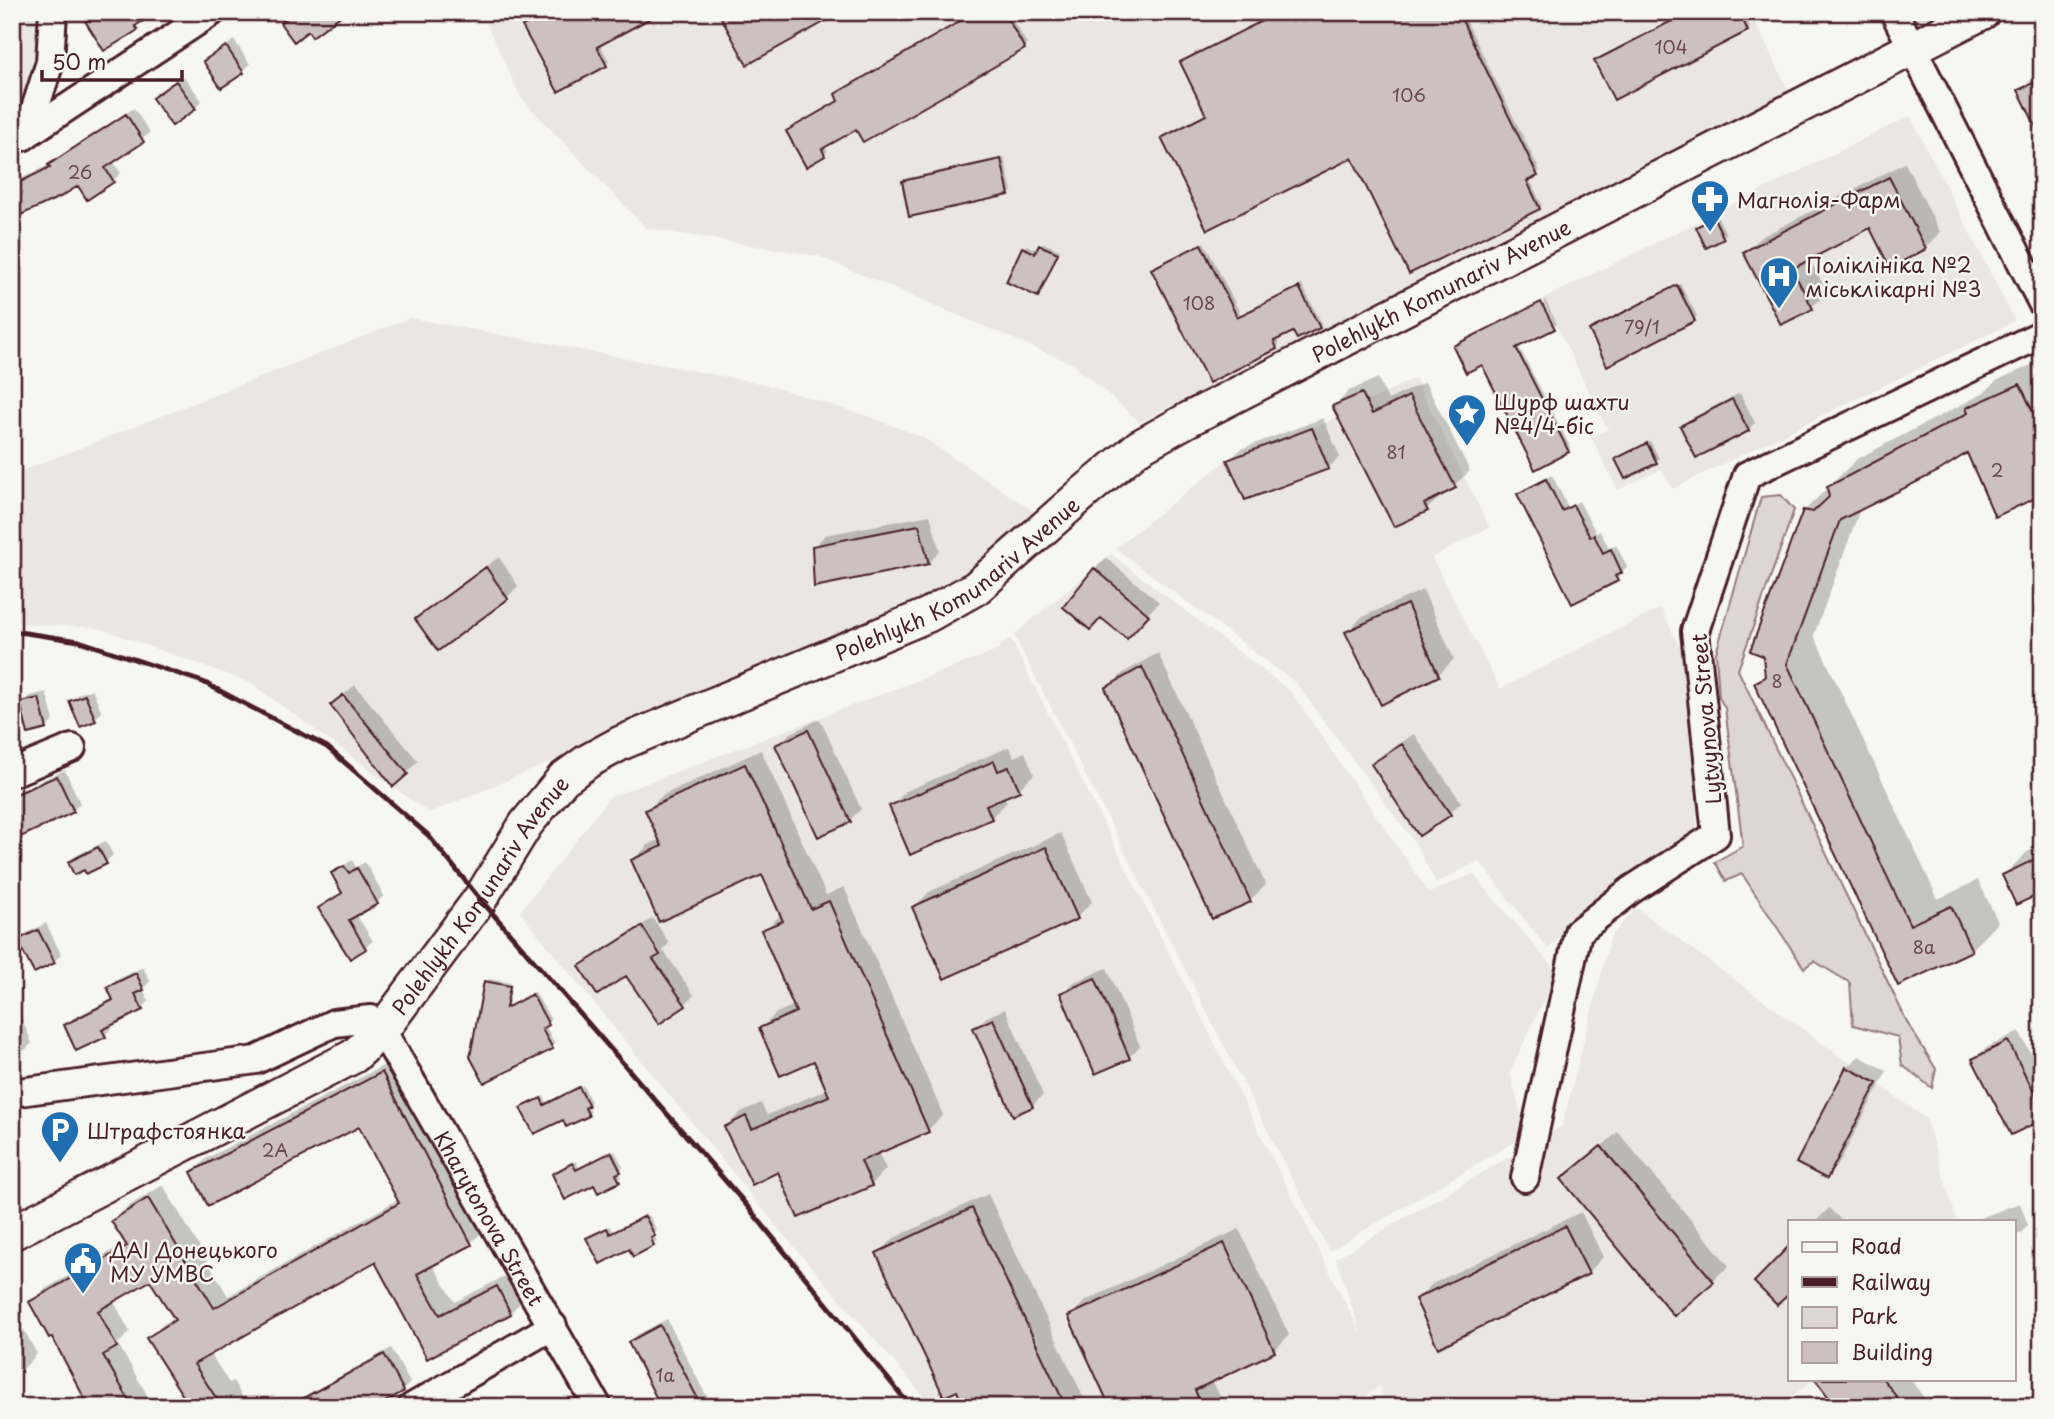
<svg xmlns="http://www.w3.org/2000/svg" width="2054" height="1419" font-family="'Playpen Sans',sans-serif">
<rect width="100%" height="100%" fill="#f6f6f2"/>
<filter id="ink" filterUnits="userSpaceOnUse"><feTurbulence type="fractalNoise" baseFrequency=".0143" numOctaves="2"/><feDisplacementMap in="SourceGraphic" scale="14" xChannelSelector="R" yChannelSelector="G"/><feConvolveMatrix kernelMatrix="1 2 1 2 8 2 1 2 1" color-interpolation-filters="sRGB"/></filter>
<g filter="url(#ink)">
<path fill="#e9e6e3" d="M12,12H42L41,59L20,121L12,126Z
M481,12H1750L1791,95L1140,422L1073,364L818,256L646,228L521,98Z
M1910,116L2015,321L1672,489L1662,469L1618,490L1591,437L1608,430L1543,299Z
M410,318L764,384L870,417L922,437L1036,513L934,601L429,813L251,683L99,628L12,623V475Z
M1415,378L1489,527L1432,558L1500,689L1661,608L1691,672L1697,828L1619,878L1548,949L1479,861L1436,883L1415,843L1296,683L1115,548L1227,460L1323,424Z
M1111,554L1291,692L1429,893L1473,874L1557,972L1510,1072L1526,1135L1329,1251L1014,635Z
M1010,638L1362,1336L1336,1258L1562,1126L1611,936L1636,908L1926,1119L1957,1221H1790V1379H1815L1777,1407H1369L1383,1396L1380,1385L1353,1407H933L778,1228L520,912L610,797L996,651Z"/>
<path fill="#ddd6d5" stroke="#947a80" stroke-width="2" d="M1909,12H1958L1919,32Z
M1781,495L1794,510L1738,670L1908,1024L1936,1069L1932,1088L1902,1065L1898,1037L1853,1025L1850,983L1814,961L1804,968L1742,874L1726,881L1715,862L1743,846L1725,708L1719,697L1716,653L1761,497Z"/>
<path fill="#0003" d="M549,12L599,43L609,61L606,65Z
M862,12H873L864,17Z
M976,12H1008L1027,44L857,127L824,146L828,151L807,164L840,100Z
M1280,12H1462L1540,171L1529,178L1542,205L1539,208L1352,155L1163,138L1208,114Z
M1689,12H1743L1750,27L1747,30L1596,61Z
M234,40L250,64L243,72L205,61Z
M2042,69V133L2020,91Z
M184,76L202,101L195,108L162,91Z
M134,108L150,133L113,161L121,173L113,181L87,197L79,183L12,217V183L51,164L58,158Z
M1004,157L1012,191L1008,194L904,181L907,178Z
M1905,163L1940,232L1925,248L1871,226L1809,258L1827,292L1812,307L1745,253L1761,237Z
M1717,216L1726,234L1723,237L1698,227Z
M1204,242L1241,315L1302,285L1322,324L1318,327L1294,329L1276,337L1279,345L1276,348L1154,269Z
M1043,243L1060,250L1040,291L1023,248L1026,245L1038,250Z
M1680,284L1697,316L1694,320L1594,327Z
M1545,300L1557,324L1555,326L1543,301Z
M1518,345L1571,448L1568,451L1483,363Z
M2042,360V494L1967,450L1861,507L1814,635L1938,899L1978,880L1998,922L1971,950L1898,984L1756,683L1766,673L1804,511L1857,459L1984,393L1996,381Z
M1378,378L1388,400L1425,382L1470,471L1427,509L1395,525L1334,407L1349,391Z
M1740,393L1755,423L1748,430L1682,426L1690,419Z
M1323,418L1340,457L1328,468L1229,460L1241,449Z
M1650,441L1659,458L1656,461L1617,459Z
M1552,475L1568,507L1579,501L1596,533L1600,531L1609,548L1616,545L1627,566L1617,580L1519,494L1525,488Z
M930,515L940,551L929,563L814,547L825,535Z
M499,557L518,586L507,598L418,619L429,608Z
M1106,558L1159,602L1138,625L1095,569Z
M1423,590L1454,659L1438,675L1347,632L1362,617Z
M1158,653L1266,885L1250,900L1108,688L1123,673Z
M355,685L418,761L407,773L332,705Z
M92,689L102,712L95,719L71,702L78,694Z
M46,692L54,720L46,728L28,727L12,732V705L24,701L30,696Z
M820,719L861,809L850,820L778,745L789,734Z
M1414,734L1461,802L1450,813L1373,764L1384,753Z
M1009,747L1014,757L1025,752L1034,774L1019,789L1004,796L1007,802L991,818L891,807L906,791Z
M761,750L826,895L844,887L943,1115L928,1130L878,1152L886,1169L871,1185L779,1170L726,1127L741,1112L761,1103L767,1115L828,1089L815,1059L761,1029L776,1013L795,1005L763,931L782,914L763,873L633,860L648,845L661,839L647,810L663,795Z
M65,770L80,803L73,811L12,837V794Z
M1061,833L1092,902L1077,917L914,908L929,892Z
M106,841L113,855L106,862L84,868L70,862L77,855Z
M2042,845V891L2004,875L2027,852Z
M352,860L356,867L365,862L384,896L376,903L356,914L373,941L351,957L320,908L343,891L333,873Z
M653,918L669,943L663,950L694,995L684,1005L627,974L581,966L591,957Z
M46,923L61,954L54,962L20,940L27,933Z
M143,967L150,981L143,989L149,1001L142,1009L110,1024L112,1028L105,1035L66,1026L73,1018L114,998L109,987L116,980Z
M1107,968L1140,1046L1129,1057L1062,994L1074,982Z
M489,979L512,983L508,1007L535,992L551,1020L545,1025L555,1044L484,1081L485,982Z
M17,1007L32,1043L25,1050L12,1056V1010Z
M1005,1009L1043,1095L1032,1106L975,1028L987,1017Z
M2019,1031L2042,1075V1118L1974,1059L1986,1048Z
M1859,1056L1887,1071L1838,1165L1827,1177L1847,1068Z
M396,1059L485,1229L471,1243L432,1264L455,1302L511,1273L524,1299L510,1313L427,1356L376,1259L210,1353L229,1383L233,1381L248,1407H186L191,1404L149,1338L162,1325L175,1317L150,1279L113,1300L130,1332L118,1344L154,1407H92L53,1334L31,1302L45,1289L127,1242L113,1221L127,1207L163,1185L228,1296L399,1199L360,1125L193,1172L207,1158Z
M583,1085L591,1102L588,1106L591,1112L587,1115L564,1117L526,1105L544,1096L547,1103Z
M1618,1132L1729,1266L1674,1313L1564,1179Z
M615,1151L623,1167L619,1171L622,1177L599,1191L595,1183L554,1174L576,1161L579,1168Z
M988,1194L1088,1407H966L878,1254L894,1238Z
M2020,1203L2028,1225L2021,1233L2014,1235V1221H1972Z
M1829,1208L1842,1221H1816Z
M1581,1212L1603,1257L1588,1273L1417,1300L1432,1284Z
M649,1215L657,1231L653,1235L657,1241L633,1255L629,1247L589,1238L610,1226L614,1232Z
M1239,1229L1289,1335L1274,1351L1212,1380L1225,1407H1163L1070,1316L1085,1301Z
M2042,1316V1342L2036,1322Z
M667,1319L712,1407H663L630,1342L637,1335Z
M24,1330L37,1354L26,1366L12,1373V1336Z
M391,1348L410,1383L403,1390L372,1407H285Z
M1820,1379H1910L1931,1407H1838L1818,1380Z"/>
<path fill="#ccc1c0" stroke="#4a1f2b" stroke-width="2" d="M99,12H158L135,26L138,30L104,51L85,21Z
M296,12H346L312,37L308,31L294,42L280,23Z
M549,12H662L597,47L607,66L558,92L522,26Z
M718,12H842L747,65Z
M976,12H1004L1025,49L863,142L856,130L822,149L825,156L806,167L786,131L838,101L835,94Z
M1280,12H1458L1538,176L1527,181L1540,209L1409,274L1352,158L1207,230L1161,138L1206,115L1180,62Z
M1689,12H1739L1748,31L1614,100L1594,61Z
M226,46L244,73L221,88L203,61Z
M2042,79V139L2018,90Z
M176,81L196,109L172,126L152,98Z
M126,114L144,142L105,168L114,182L87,200L78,186L62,196L12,219V186L50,167L48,165Z
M1001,159L1009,195L909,217L902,181Z
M1889,177L1926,249L1890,268L1870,228L1792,269L1813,309L1781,325L1743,252Z
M1714,218L1724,239L1706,248L1696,227Z
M1201,244L1237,317L1299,287L1320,328L1297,339L1293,332L1274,341L1277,349L1209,383L1151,269Z
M1039,245L1058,253L1038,297L1006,282L1022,247L1035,253Z
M1677,285L1695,321L1607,366L1589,330Z
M1541,302L1555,329L1516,348L1569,452L1535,470L1482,365L1466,373L1453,346Z
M2020,384L2042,432V448L2032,453L2042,473V495L1995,517L1967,453L1937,472L1840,520L1787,664L1910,925L1951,906L1972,951L1898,986L1754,683L1765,677L1763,656L1750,651L1803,510L1813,512L1829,497L1827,487L1968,413L1966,408Z
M1362,393L1372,414L1409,396L1456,488L1424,504L1428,511L1394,527L1332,406Z
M1732,399L1749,431L1696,458L1680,426Z
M1312,428L1329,469L1245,500L1227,460Z
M1647,443L1657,463L1625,479L1615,459Z
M1546,479L1562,511L1573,505L1590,537L1594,535L1603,553L1611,549L1622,573L1615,576L1618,581L1572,604L1517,494Z
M919,525L929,564L814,587L812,546Z
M486,567L508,599L438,651L415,619Z
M1094,568L1149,615L1127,639L1101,618L1090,630L1063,607Z
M1407,604L1439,676L1381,705L1345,632Z
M1142,667L1251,902L1212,919L1105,688Z
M85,695L96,721L80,727L69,701Z
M343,695L408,774L393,787L330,705Z
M39,698L47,729L28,734L20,702Z
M808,730L851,822L818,837L775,745Z
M1402,744L1451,815L1419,836L1371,764Z
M994,761L998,771L1009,767L1020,791L986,805L992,819L910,855L889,806Z
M745,764L811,909L829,901L929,1132L861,1161L872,1186L798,1218L778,1172L752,1185L724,1127L746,1116L752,1129L829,1096L814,1061L780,1076L759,1028L796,1012L761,930L783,921L762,875L659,922L631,860L662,846L645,810Z
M57,776L74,812L12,841V796Z
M98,847L107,864L86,874L84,870L74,875L68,862Z
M1046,847L1078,919L944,979L912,907Z
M2042,856V893L2016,905L2002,875Z
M344,866L349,873L357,868L378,904L349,920L366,949L350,959L318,908L342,893L331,873Z
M642,926L660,955L653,959L686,1006L659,1024L626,976L597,995L579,966Z
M38,930L55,963L34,973L17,940Z
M136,973L144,990L135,994L143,1010L102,1030L106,1037L76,1051L64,1025L113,1000L107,987Z
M1095,978L1130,1059L1095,1074L1060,993Z
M484,981L510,986L506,1008L532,994L549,1025L542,1029L553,1049L484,1083L470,1057Z
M993,1019L1033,1107L1013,1116L973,1028Z
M2008,1041L2042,1108V1120L2011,1135L1972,1059Z
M1846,1067L1877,1083L1827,1179L1796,1163Z
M382,1072L472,1245L417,1274L440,1315L497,1286L511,1314L427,1359L375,1262L194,1364L222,1407H190L146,1338L175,1320L150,1281L98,1311L117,1347L103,1355L133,1407H89L52,1337L49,1338L29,1302L127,1246L111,1221L148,1198L214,1308L399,1203L359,1127L208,1206L191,1172Z
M579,1087L589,1106L585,1108L589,1116L566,1127L563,1120L534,1134L520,1108L541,1098L544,1105Z
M1601,1146L1714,1282L1674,1316L1561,1179Z
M611,1152L621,1172L616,1174L620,1182L598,1193L594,1185L565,1200L552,1174L572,1163L576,1170Z
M972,1208L1066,1407H964L957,1391L944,1397L876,1253Z
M645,1216L655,1236L651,1238L654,1246L633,1257L629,1249L600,1264L586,1238L607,1228L610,1234Z
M1565,1226L1589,1274L1438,1348L1415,1299Z
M1224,1243L1275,1352L1195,1390L1202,1407H1110L1068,1316Z
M1790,1245V1293L1777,1305L1754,1282Z
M660,1325L702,1407H661L628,1342Z
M384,1354L404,1391L376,1407H287Z
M1815,1379H1883L1904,1407H1836Z"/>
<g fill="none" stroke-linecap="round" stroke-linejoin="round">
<g stroke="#4a1f2b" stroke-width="32">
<g id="minor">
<path d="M1894,12L2042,303"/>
<path d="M27,134L212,12"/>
<path d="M23,137L27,134L50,62L53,12"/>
<path d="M12,773L72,748"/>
<path id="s1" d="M12,1093L256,1060L334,1023L371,1019L382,1030L598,1407"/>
<path d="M1525,1178L1578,932L1631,890L1716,835L1695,631L1747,475L2042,334"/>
<path d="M412,1407L553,1326"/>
</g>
</g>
<g stroke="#4a1f2b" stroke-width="38">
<g id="major">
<path id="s2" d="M12,1233L354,1056L382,1030L480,899L526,824L563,779L588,761L621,743L928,615L976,588L1086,491L1139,447L1189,419L1983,12"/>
</g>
</g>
<use href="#minor" stroke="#f6f6f2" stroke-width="26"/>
<use href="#major" stroke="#f6f6f2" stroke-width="33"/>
<path stroke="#4a1f2b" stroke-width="5" d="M12,631L79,641L203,682L327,747L428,835L480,899L743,1201L911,1407"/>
</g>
</g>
<defs>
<g id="pharmacy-pin" transform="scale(2.0125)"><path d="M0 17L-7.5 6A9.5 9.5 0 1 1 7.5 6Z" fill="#1f6fb2" stroke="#f6f6f2"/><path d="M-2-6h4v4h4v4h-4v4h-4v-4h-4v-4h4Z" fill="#fff"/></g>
<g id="hospital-pin" transform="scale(2.0125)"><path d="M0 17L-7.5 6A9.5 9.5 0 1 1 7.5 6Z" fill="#1f6fb2" stroke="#f6f6f2"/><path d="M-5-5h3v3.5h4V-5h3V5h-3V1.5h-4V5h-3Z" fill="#fff"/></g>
<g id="sight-pin" transform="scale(2.0125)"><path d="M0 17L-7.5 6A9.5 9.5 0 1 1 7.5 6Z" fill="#1f6fb2" stroke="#f6f6f2"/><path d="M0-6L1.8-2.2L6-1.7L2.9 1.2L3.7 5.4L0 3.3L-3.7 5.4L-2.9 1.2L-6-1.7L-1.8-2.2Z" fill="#fff"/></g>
<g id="parking-pin" transform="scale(2.0125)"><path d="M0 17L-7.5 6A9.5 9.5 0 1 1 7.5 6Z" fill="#1f6fb2" stroke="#f6f6f2"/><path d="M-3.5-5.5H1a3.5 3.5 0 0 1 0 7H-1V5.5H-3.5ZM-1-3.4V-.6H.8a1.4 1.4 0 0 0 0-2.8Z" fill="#fff"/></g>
<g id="civic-pin" transform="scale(2.0125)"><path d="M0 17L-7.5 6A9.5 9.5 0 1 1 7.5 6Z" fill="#1f6fb2" stroke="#f6f6f2"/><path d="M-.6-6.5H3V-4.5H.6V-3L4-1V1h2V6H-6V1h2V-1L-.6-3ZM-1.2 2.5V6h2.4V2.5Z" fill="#fff"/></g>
</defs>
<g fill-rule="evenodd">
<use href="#pharmacy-pin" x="1710" y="199"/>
<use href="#hospital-pin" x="1779" y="276"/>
<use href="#sight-pin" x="1467" y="413"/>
<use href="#parking-pin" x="60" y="1130"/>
<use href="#civic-pin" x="83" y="1261"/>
</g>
<g text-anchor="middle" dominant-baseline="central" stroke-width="5" stroke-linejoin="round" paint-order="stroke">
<g font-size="18" fill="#6a4850">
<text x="1671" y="46">104</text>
<text x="1409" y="94">106</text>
<text x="80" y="171">26</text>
<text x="1199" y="302">108</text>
<text x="1642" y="326">79/1</text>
<text x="1396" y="451">81</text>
<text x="1997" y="469">2</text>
<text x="1777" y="680">8</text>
<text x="1924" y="946">8а</text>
<text x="275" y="1149">2А</text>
<text x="665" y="1374">1а</text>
</g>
<g font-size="21" fill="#4a1f2b" stroke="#f6f6f2" text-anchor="start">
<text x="1737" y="199">Магнолія-Фарм</text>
<text x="1806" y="264">Поліклініка №2<tspan x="1806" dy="24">міськлікарні №3</tspan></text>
<text x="1494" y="401">Шурф шахти<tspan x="1494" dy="24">№4/4-біс</tspan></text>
<text x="87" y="1130">Штрафстоянка</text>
<text x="110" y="1249">ДАІ Донецького<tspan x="110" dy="24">МУ УМВС</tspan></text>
</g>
<g font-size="21" fill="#4a1f2b" stroke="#f6f6f2">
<text stroke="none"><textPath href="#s2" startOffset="1745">Polehlykh Komunariv Avenue</textPath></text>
<text stroke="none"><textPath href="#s2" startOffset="1178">Polehlykh Komunariv Avenue</textPath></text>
<text transform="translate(1705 719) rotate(-95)">Lytvynova Street</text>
<text stroke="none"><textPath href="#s2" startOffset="590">Polehlykh Komunariv Avenue</textPath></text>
<text stroke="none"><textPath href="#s1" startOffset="602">Kharytonova Street</textPath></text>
</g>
</g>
<rect width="2054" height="1419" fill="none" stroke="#f6f6f2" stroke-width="42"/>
<rect x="21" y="21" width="2012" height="1377" fill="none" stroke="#4a1f2b" stroke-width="2.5" filter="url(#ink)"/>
<rect x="1788" y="1220" width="228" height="161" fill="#f6f6f2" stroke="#b1a0a2" stroke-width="2"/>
<rect x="1802" y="1242" width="35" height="10" fill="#f6f6f2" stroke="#b1a0a2" stroke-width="2"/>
<text x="1851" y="1254" font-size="21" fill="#4a1f2b">Road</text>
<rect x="1802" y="1277" width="35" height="10" fill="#4a1f2b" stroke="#b1a0a2" stroke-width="2"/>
<text x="1851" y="1290" font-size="21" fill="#4a1f2b">Railway</text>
<rect x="1802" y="1307" width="35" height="21" fill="#ddd6d5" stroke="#b1a0a2" stroke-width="2"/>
<text x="1851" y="1324" font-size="21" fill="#4a1f2b">Park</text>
<rect x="1802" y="1342" width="35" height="21" fill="#ccc1c0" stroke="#b1a0a2" stroke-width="2"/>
<text x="1851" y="1360" font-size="21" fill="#4a1f2b">Building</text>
<path d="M42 70v10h140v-10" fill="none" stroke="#4a1f2b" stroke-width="3.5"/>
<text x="52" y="70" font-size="21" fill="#4a1f2b" stroke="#f6f6f2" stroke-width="5" paint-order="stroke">50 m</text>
</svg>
